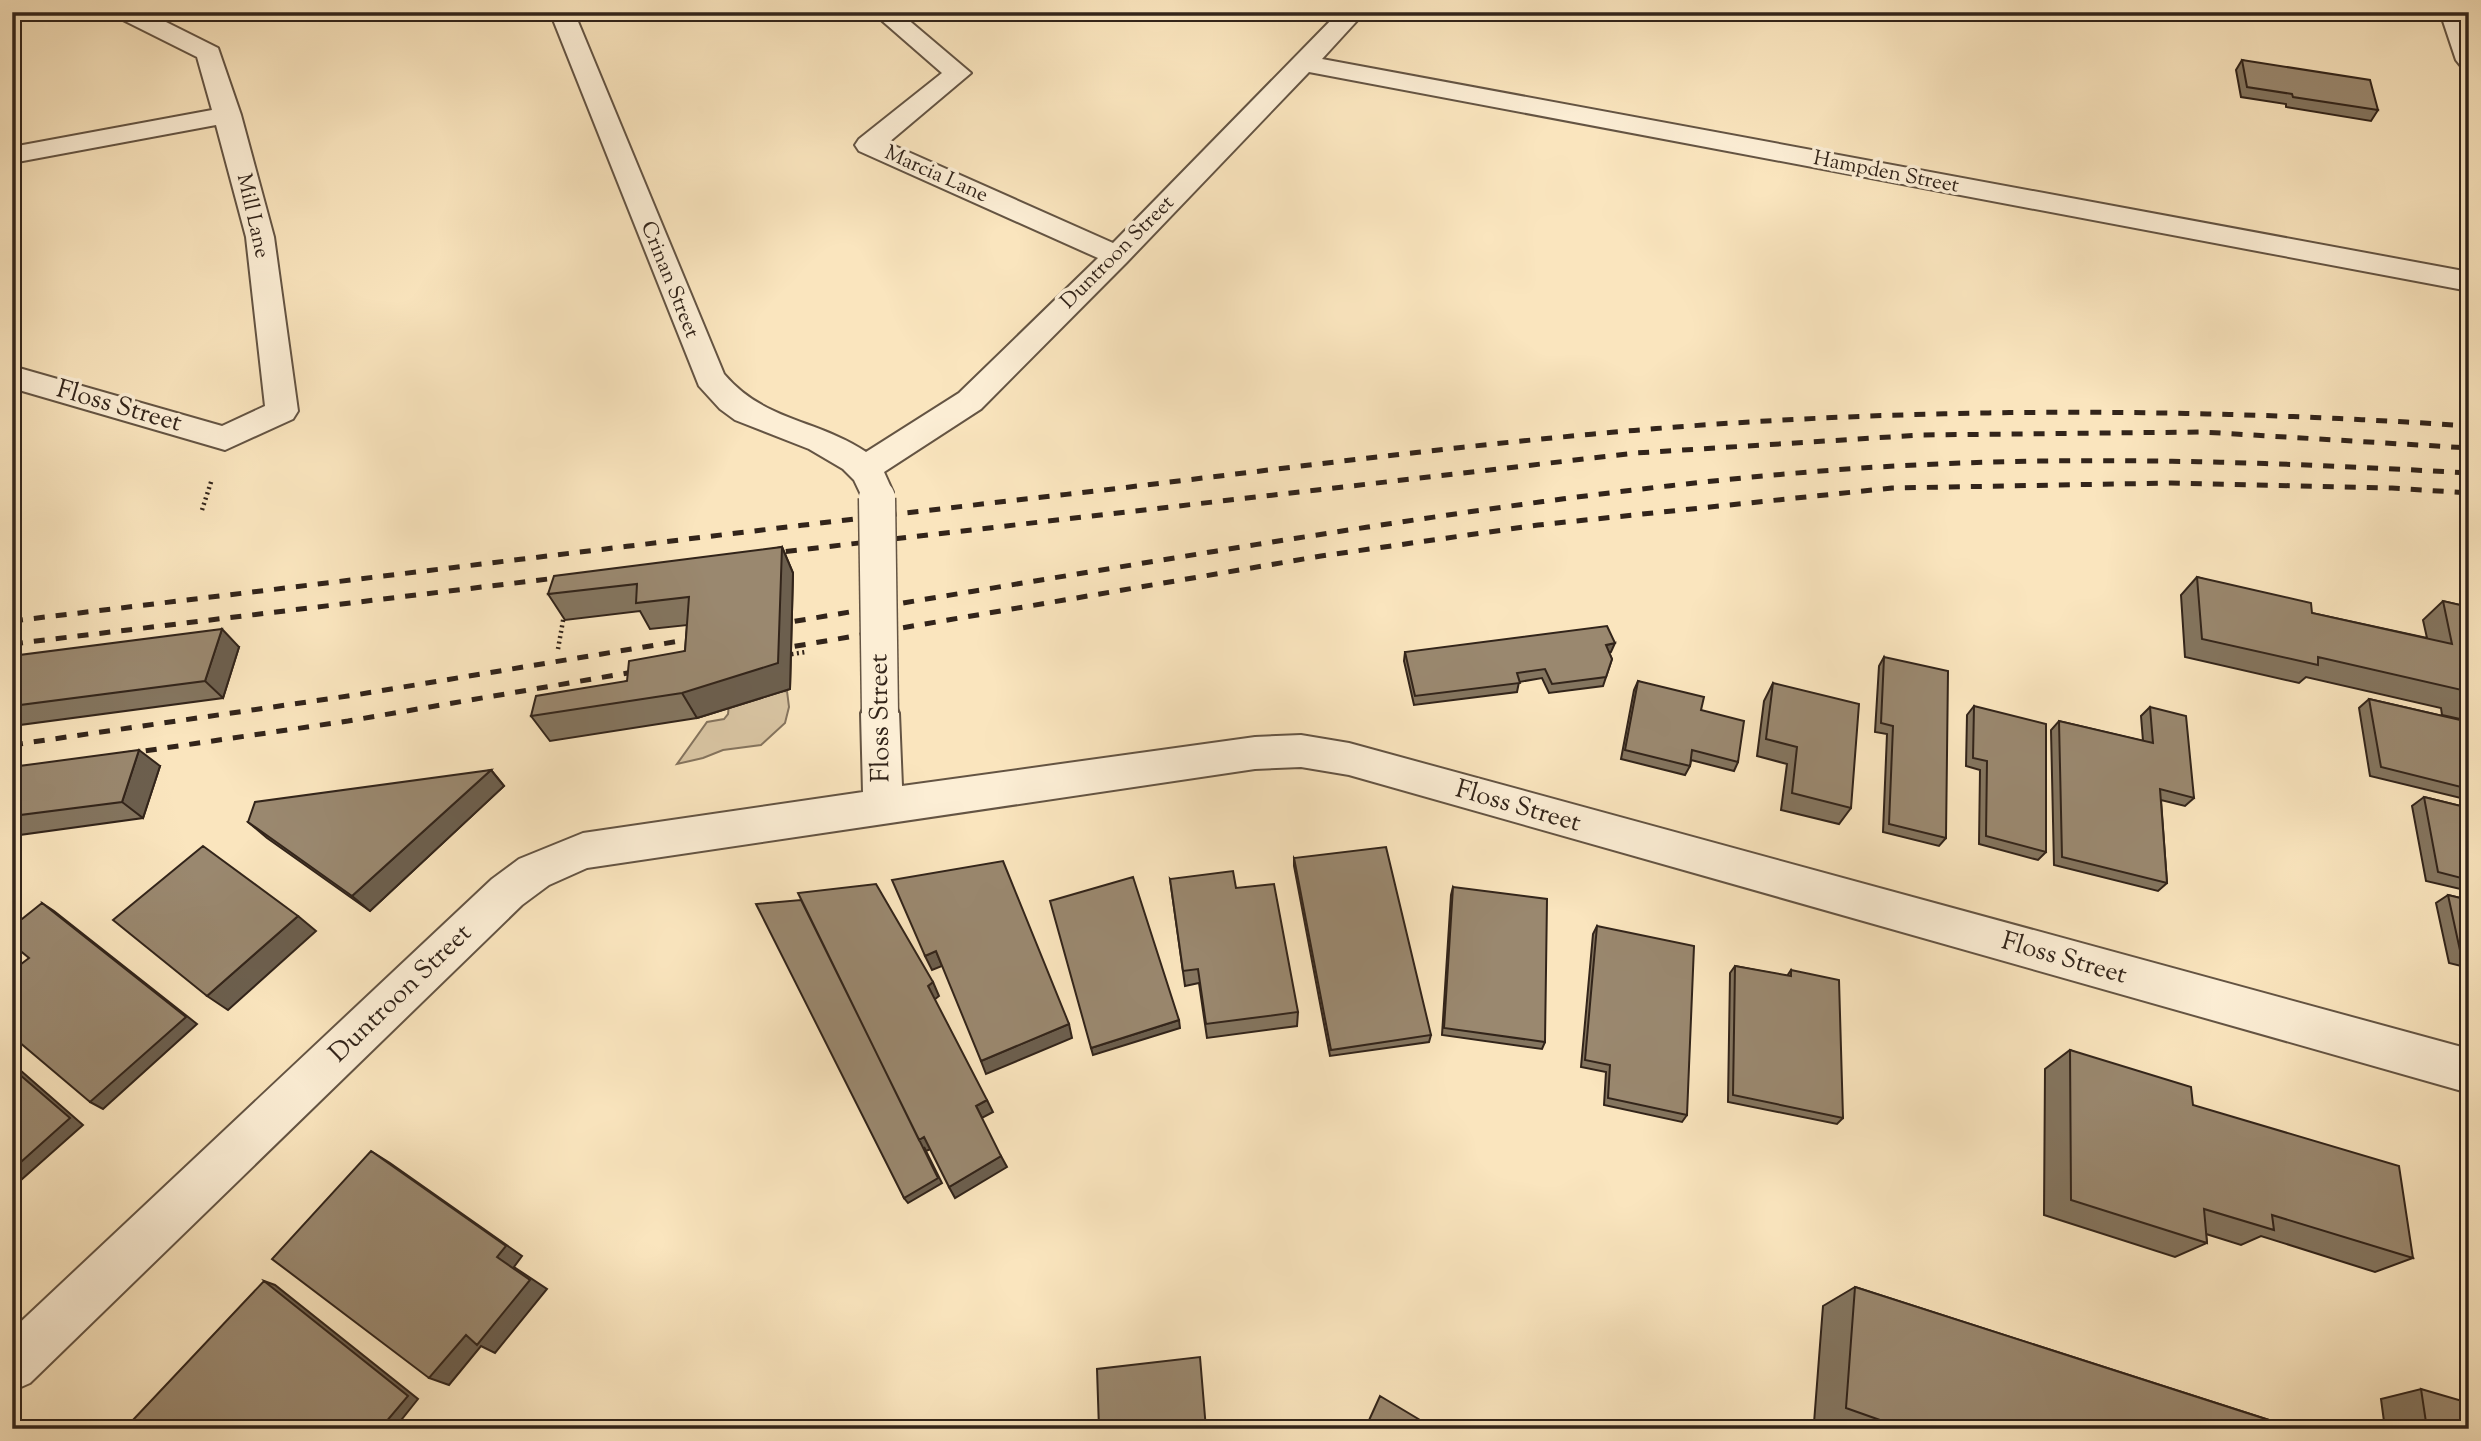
<svg xmlns="http://www.w3.org/2000/svg" width="2481" height="1441" font-family="'Sorts Mill Goudy',serif">
<rect width="100%" height="100%" fill="#fae5be"/>
<filter id="stains"><feTurbulence type="fractalNoise" baseFrequency=".00286" numOctaves="4"/><feColorMatrix values="0 0 0 0 .2 0 0 0 0 .09 0 0 0 0 .02 0 0 0 .5 -.17"/></filter>
<radialGradient id="worn" r=".72"><stop offset=".6" stop-color="#630" stop-opacity="0"/><stop offset="1" stop-color="#630" stop-opacity=".3"/></radialGradient>
<path fill="#d8c4a2" stroke="#85745e" stroke-width="2" d="M787,691L789,707L785,723L761,745L723,750L703,758L677,764L707,722L724,719L728,714L730,695Z"/>
<g fill="none" stroke-linecap="round" stroke-linejoin="round">
<g stroke="#645443" stroke-width="4">
<path id="minor" d="M114,12H146L218,48L241,115L274,237L298,411L293,419L225,450L12,388V366L222,426L265,406L246,237L216,125L12,163V147L212,110L197,57L117,17Z
M550,12H574L724,374C765,422 817,419 866,452L959,393L1098,258L859,151L855,145L859,139L942,73L872,12H899L971,73L888,143L1113,243L1339,12H1365L1322,59L2469,272V291L1309,72L1127,262L981,409L884,472L893,492L888,501L876,504L864,501L854,480L843,469L809,449L735,420L720,409L699,386Z
M2440,12H2464L2469,24V68L2460,65L2456,60Z
M880,697L894,702L899,713L902,786L1255,737L1301,735L1349,743L2469,1049V1093L1349,775L1301,767L1255,769L587,868L549,885L522,905L30,1383L12,1391V1330L492,879L519,859L583,833L863,792L861,713L866,702Z"/>
</g>
<path stroke="#32241a" stroke-width="4.5" stroke-dasharray="2 3.5" stroke-linecap="butt" d="M202,510L212,479
M558,649L564,615"/>
<use href="#minor" fill="#fceed5" fill-rule="evenodd"/>
<path stroke="#32241a" stroke-width="5" stroke-dasharray="11 11" stroke-linecap="butt" d="M764,554L1636,453L1921,435L2202,432L2469,448
M12,621C373,578 734,532 1096,491C1289,468 1482,442 1676,427C1940,407 2205,408 2469,426
M773,625C931,598 1089,572 1247,546C1442,515 1637,485 1834,470C2046,454 2258,461 2469,473
M12,644L573,576
M773,650L1321,556L1538,525L1892,488L2171,483L2392,488L2469,493
M12,745L355,695L704,637
M124,754L348,721L645,670"/>
<g stroke="#645443" stroke-width="39" stroke-linecap="butt">
<path id="minor-bridge" d="M877,498L880,713"/>
</g>
<path stroke="#32241a" stroke-width="4.5" stroke-dasharray="2 3.5" stroke-linecap="butt" d="M786,655L806,652"/>
<use href="#minor-bridge" stroke="#fceed5" stroke-width="36"/>
</g>
<path fill="#84755f" stroke="#32241a" stroke-width="2" d="M2242,60L2378,110L2371,121L2286,107V104L2241,97L2236,70Z
M782,547L793,573L790,689L697,718L550,741L531,716L627,681L685,651L687,625L650,629L640,611L565,620L548,594Z
M2197,577L2312,613L2427,638L2423,620L2443,601L2469,607V721L2442,715L2441,708L2306,677L2299,683L2185,657L2181,595Z
M239,647L223,698L12,726V656Z
M1405,652H1611L1609,653L1612,659L1603,686L1549,693L1542,678L1519,682L1517,692L1414,705L1404,661Z
M1884,657L1946,838L1939,846L1883,832L1887,734L1875,732L1879,666Z
M1638,681L1701,710L1738,762L1734,771L1691,760L1690,766L1685,775L1621,759L1634,690Z
M1773,683L1851,808L1839,824L1781,810L1787,764L1757,756L1764,701Z
M2369,699L2469,722V800L2370,776L2359,708Z
M1974,706L2046,852L2038,860L1979,844L1980,770L1966,766L1967,715Z
M2150,707L2194,798L2185,806L2161,800L2167,883L2158,891L2054,865L2051,730L2059,721L2143,741L2141,716Z
M160,766L143,818L12,836V767Z
M491,770L504,786L370,911L267,838L248,822Z
M2424,797L2469,808V891L2426,881L2412,806Z
M1294,858L1431,1035L1429,1042L1330,1056L1294,866Z
M1170,879L1298,1012L1297,1026L1207,1038L1199,983L1185,986Z
M1453,887L1545,1042L1542,1049L1442,1035L1451,895Z
M2448,895L2469,900V968L2449,963L2436,903Z
M1597,926L1687,1115L1682,1122L1604,1105L1606,1072L1581,1067L1593,934Z
M1735,966L1787,976L1791,970L1843,1118L1837,1124L1728,1102L1730,973Z
M2070,1050L2193,1105L2413,1258L2375,1272L2261,1236L2241,1245L2206,1234L2207,1243L2175,1257L2044,1215L2045,1069Z
M1855,1287L2297,1429H1831L1814,1423L1823,1306Z
M2421,1389L2469,1429H2385L2381,1399Z"/>
<path fill="#6c5f4e" stroke="#32241a" stroke-width="2" d="M782,547L793,573L790,689L697,718L682,693Z
M222,629L239,647L223,698L205,681Z
M1615,643L1611,652L1603,654L1606,645Z
M139,750L160,766L143,818L122,802Z
M491,770L504,786L370,911L352,896Z
M42,903L54,911L197,1024L103,1109L90,1102Z
M806,908L931,1149L926,1151L924,1147L942,1183L908,1203L904,1198Z
M298,916L316,931L228,1010L207,996Z
M936,951L942,966L932,970L925,956Z
M933,982L939,996L934,1000L928,986Z
M1179,1020L1180,1028L1093,1055L1091,1048Z
M1069,1024L1072,1038L986,1074L981,1061Z
M12,1063L83,1125L12,1188Z
M987,1100L993,1112L982,1118L976,1106Z
M371,1151L390,1163L522,1256L514,1267L547,1289L495,1353L481,1346L449,1385L429,1378L497,1257Z
M1001,1156L1007,1167L955,1198L949,1187Z
M264,1281L275,1285L418,1399L394,1429H380Z"/>
<path fill="#9a886f" stroke="#32241a" stroke-width="2" d="M2242,60L2370,80L2378,110L2293,97L2292,94L2247,87Z
M782,547L778,663L682,693L531,716L536,696L627,681L629,661L685,651L689,597L636,603L637,584L548,594L554,576Z
M2197,577L2311,603L2312,613L2452,644L2443,601L2469,607V699L2464,697L2462,690L2318,657V665L2202,639Z
M1607,626L1615,643L1606,645L1612,659L1606,677L1552,684L1545,669L1517,673L1520,683L1415,696L1405,652Z
M222,629L205,681L12,706V656Z
M1884,657L1948,671L1946,838L1889,824L1893,726L1881,723Z
M1638,681L1704,697L1701,710L1744,721L1738,762L1692,750L1690,766L1625,750Z
M1773,683L1859,704L1851,808L1792,793L1797,747L1766,739Z
M2369,699L2469,722V789L2381,767Z
M1974,706L2046,724V852L1986,836L1987,761L1973,758Z
M2150,707L2186,716L2194,798L2160,789L2167,883L2062,857L2059,721L2153,743Z
M139,750L122,802L12,816V767Z
M491,770L352,896L248,822L255,802Z
M2424,797L2469,808V880L2438,872Z
M203,846L298,916L207,996L113,920Z
M1386,847L1431,1035L1331,1050L1294,858Z
M1003,861L1069,1024L981,1061L936,951L925,956L892,880Z
M1233,871L1236,888L1274,884L1298,1012L1206,1024L1198,969L1183,971L1170,879Z
M1133,877L1179,1020L1091,1048L1050,901Z
M876,884L933,982L928,986L987,1100L976,1106L1001,1156L949,1187L924,1137L919,1140L798,893Z
M1453,887L1547,899L1545,1042L1444,1028Z
M2448,895L2469,900V957L2461,955Z
M801,900L938,1178L904,1198L756,904Z
M42,903L186,1017L90,1102L12,1036V971L29,958L12,944V927Z
M1597,926L1694,946L1687,1115L1608,1098L1610,1065L1585,1060Z
M1735,966L1791,976V970L1839,980L1843,1118L1733,1095Z
M2070,1050L2191,1087L2193,1105L2399,1166L2413,1258L2272,1215L2274,1230L2204,1209L2207,1243L2071,1200Z
M12,1068L70,1118L12,1170Z
M371,1151L506,1246L497,1257L530,1280L477,1345L466,1335L429,1378L272,1259Z
M264,1281L408,1396L380,1429H141L132,1421Z
M1855,1287L2297,1429H1897V1426L1846,1408Z
M1200,1357L1206,1429H1099L1097,1369Z
M2421,1389L2469,1403V1429H2427Z
M1380,1396L1435,1429H1365Z"/>
<g text-anchor="middle" dominant-baseline="central" stroke-width="7" stroke-linejoin="round" paint-order="stroke">
<g font-size="21" fill="#32241a" stroke="#fceed5">
<text transform="translate(1886 173) rotate(11)">Hampden Street</text>
<text transform="translate(936 175) rotate(24)">Marcia Lane</text>
<text transform="translate(252 216) rotate(77)">Mill Lane</text>
<text transform="translate(1118 253) rotate(-45)">Duntroon Street</text>
<text transform="translate(669 280) rotate(68)">Crinan Street</text>
</g>
<g font-size="26" fill="#32241a" stroke="#fceed5">
<text transform="translate(119 407) rotate(16)">Floss Street</text>
<text transform="translate(881 718) rotate(-91)">Floss Street</text>
<text transform="translate(1518 807) rotate(16)">Floss Street</text>
<text transform="translate(2064 959) rotate(16)">Floss Street</text>
<text transform="translate(401 994) rotate(-44)">Duntroon Street</text>
</g>
</g>
<rect width="2481" height="1441" fill="none" stroke="#fae5be" stroke-width="42"/>
<rect x="14" y="14" width="2453" height="1413" fill="none" stroke="#32241a" stroke-width="3.5"/>
<rect x="21" y="21" width="2439" height="1399" fill="none" stroke="#32241a" stroke-width="2"/>
<rect width="100%" height="100%" filter="url(#stains)"/>
<rect width="100%" height="100%" fill="url(#worn)"/>
</svg>
